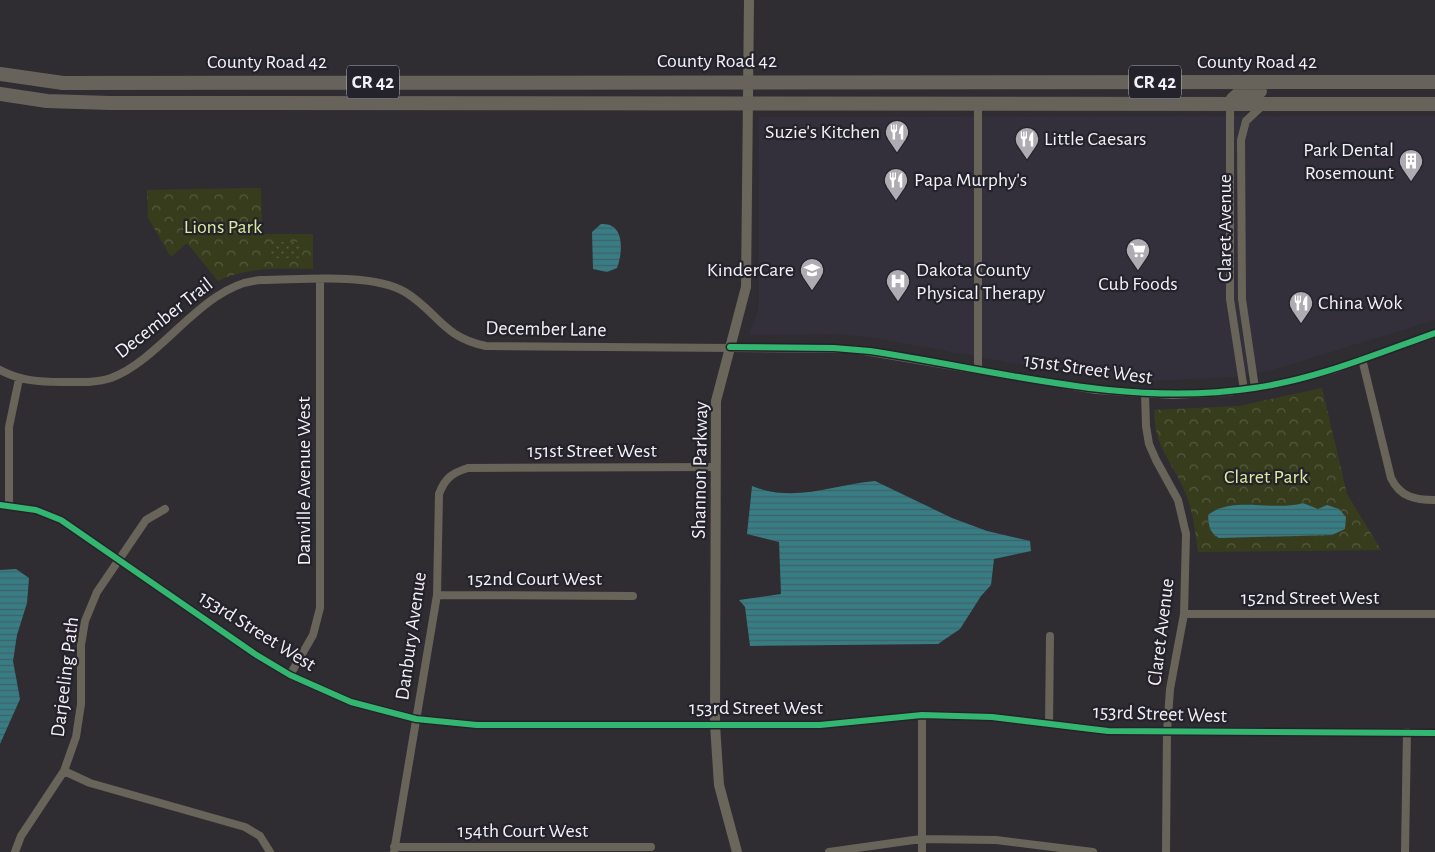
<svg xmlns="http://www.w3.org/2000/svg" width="1435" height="852" font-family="'Alegreya Sans',sans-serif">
<defs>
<pattern id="forest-crowns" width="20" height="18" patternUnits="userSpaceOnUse" patternTransform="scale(1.25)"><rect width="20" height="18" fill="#373d1c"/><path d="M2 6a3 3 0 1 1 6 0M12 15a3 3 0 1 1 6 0" fill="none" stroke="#545a3e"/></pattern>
<pattern id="garden-dots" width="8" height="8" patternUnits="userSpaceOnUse" patternTransform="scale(1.25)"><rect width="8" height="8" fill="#373d1c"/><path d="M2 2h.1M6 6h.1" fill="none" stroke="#545a3e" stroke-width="1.8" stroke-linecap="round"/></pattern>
<pattern id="water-rules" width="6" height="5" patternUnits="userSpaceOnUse" patternTransform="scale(1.25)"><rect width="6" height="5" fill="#387c84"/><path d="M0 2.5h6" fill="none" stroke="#406267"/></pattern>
</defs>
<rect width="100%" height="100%" fill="#2f2d32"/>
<path fill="#33303c" d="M1435,116V320L1272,370L1236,377L1146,381L1084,376L870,337L835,334L749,335L759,308V117Z"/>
<path fill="url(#forest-crowns)" d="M261,188L262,234H313V269C280,269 248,266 218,281L187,243L171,257L148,218L147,190Z
M1322,388L1347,494L1381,550L1198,552C1195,532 1193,510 1185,492C1171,458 1155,451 1154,410L1239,406Z"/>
<path fill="url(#garden-dots)" d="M271,242H299L300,258H271Z"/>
<path fill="url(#water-rules)" d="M601,224C625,222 623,252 617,268L607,272L593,269L592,232Z
M875,481L952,518L987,531L1030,541L1031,551L994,559L991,585L981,596L960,629L938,644L750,646L745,607L739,600L781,594L779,542L747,534L752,486C794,503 833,485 875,481Z
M1303,503L1318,509L1327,505L1339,509L1346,517L1345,529L1332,535L1219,538C1209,532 1209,526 1208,515C1233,495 1273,512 1303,503Z
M16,569L29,578L27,603L17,635L13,661L20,699L0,744V570Z"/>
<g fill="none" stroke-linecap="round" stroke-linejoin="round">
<path stroke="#696459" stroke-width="8" d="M1230,105V299L1244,390
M1362,359L1391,478C1400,497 1415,500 1435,500
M978,369V105
M0,370C21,381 40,382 62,382C79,382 96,383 111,378C164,358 203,283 262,280C301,280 371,272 405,292C438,312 442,337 486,346L852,349L1096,390L1173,395L1228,392L1279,384L1333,370L1435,333
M1255,388L1242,299L1241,140L1246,121L1263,105
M1145,394L1146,426L1149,444L1156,460L1178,500L1186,534L1184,614L1170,689L1167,732L1166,852
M0,505L36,510L61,520L255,654L290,675L351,702L416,719L477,725H820L922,715L992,717L1108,731L1435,733
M9,505V427L19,379
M437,595L633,596
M1184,614H1435
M290,675L313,635L320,608V280
M1049,724L1050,636
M64,771L90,783L245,827L260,836L270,852
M394,847H651
M15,852L21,836L64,771L76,737L81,704V645L85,621L97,592L146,520L165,509
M394,852L437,595L439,494C445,478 452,473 468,468L716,467
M829,852L921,839L996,840L1093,852
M922,852V715
M1405,852L1407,732"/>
<path stroke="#6b665b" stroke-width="10" d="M737,852L719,785L715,725L716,401L746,287L749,0"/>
<path stroke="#68635a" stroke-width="14" d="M0,74L63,83L1435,82
M0,94L47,101L110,103L1435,104
M1230,105L1233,99L1242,91H1260"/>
<g stroke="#24222a" stroke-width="9">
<path id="cycleway" d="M730,347L834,348L870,351C997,370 1125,408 1254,388C1317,379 1376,354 1435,333
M0,505L36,510L61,520L255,654L290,675L351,702L416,719L477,725H820L922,715L992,717L1108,731L1435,733"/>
</g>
<use href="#cycleway" stroke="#33b770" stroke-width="6"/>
</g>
<defs>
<g id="restaurant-pin" transform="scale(1.25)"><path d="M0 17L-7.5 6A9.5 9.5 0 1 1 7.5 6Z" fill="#aeacb2" stroke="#24222a"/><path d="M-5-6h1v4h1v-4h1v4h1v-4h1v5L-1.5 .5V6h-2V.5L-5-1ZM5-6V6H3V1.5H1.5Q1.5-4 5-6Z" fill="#fff"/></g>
<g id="building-pin" transform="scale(1.25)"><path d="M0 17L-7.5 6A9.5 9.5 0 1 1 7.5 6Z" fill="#aeacb2" stroke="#24222a"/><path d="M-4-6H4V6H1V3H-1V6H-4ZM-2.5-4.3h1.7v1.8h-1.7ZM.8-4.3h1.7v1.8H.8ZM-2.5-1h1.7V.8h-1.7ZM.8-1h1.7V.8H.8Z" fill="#fff"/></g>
<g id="supermarket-pin" transform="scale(1.25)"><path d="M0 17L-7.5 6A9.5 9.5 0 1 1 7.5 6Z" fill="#aeacb2" stroke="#24222a"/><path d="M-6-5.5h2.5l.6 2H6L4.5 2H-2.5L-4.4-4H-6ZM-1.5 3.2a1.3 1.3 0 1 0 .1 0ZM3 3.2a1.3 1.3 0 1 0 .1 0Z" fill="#fff"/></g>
<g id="school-pin" transform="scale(1.25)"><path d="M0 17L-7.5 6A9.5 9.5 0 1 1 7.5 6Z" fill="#aeacb2" stroke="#24222a"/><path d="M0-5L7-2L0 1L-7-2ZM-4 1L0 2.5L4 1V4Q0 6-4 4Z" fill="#fff"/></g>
<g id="hospital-pin" transform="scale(1.25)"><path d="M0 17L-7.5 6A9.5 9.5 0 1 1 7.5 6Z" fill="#aeacb2" stroke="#24222a"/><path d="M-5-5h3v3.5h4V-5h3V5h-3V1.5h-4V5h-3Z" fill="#fff"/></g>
</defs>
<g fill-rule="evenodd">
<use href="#restaurant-pin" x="897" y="132"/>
<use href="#restaurant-pin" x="1027" y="139"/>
<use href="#building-pin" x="1411" y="161"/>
<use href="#restaurant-pin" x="896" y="180"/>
<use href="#supermarket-pin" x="1138" y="250"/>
<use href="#school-pin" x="812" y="270"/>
<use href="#hospital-pin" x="898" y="281"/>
<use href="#restaurant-pin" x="1301" y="303"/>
</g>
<g text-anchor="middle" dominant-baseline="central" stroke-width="4.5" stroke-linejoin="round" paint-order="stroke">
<g fill="#24222a" stroke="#b5b3ba" stroke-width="1">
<rect x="347" y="65.5" width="52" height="33" rx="4"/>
<rect x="1129" y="65.5" width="52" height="33" rx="4"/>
</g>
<g font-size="19" font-weight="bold" fill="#f3f1f7">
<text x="373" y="82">CR 42</text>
<text x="1155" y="82">CR 42</text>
</g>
<g font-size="20" fill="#f3f1f7" stroke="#24222a">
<text x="717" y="61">County Road 42</text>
<text x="267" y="62">County Road 42</text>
<text x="1257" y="62">County Road 42</text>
<text transform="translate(1225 228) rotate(-90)">Claret Avenue</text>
<text transform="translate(164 318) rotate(-38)">December Trail</text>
<text transform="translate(546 329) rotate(1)">December Lane</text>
<text transform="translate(1088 369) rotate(8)">151st Street West</text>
<text x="592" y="451">151st Street West</text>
<text transform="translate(700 470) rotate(-89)">Shannon Parkway</text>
<text transform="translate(304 481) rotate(-90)">Danville Avenue West</text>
<text x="535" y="579">152nd Court West</text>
<text x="1310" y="598">152nd Street West</text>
<text transform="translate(257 631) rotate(32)">153rd Street West</text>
<text transform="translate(1161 632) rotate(-83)">Claret Avenue</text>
<text transform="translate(411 636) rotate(-82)">Danbury Avenue</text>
<text transform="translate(65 677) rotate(-83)">Darjeeling Path</text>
<text x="756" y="708">153rd Street West</text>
<text transform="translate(1160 714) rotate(2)">153rd Street West</text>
<text x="523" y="831">154th Court West</text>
</g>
<g font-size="20" fill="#f3f1f7" stroke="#24222a" text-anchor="start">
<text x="880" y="132" text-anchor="end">Suzie's Kitchen</text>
<text x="1044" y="139">Little Caesars</text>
<text x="1394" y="150" text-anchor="end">Park Dental<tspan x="1394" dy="23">Rosemount</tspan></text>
<text x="914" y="180">Papa Murphy's</text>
<text x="794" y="270" text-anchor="end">KinderCare</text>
<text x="916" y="270">Dakota County<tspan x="916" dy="23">Physical Therapy</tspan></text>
<text x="1138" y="284" text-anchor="middle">Cub Foods</text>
<text x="1318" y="303">China Wok</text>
</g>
<g font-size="20" fill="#daec9c" stroke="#24222a">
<text x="223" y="227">Lions Park</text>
<text x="1266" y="477">Claret Park</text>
</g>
</g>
</svg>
